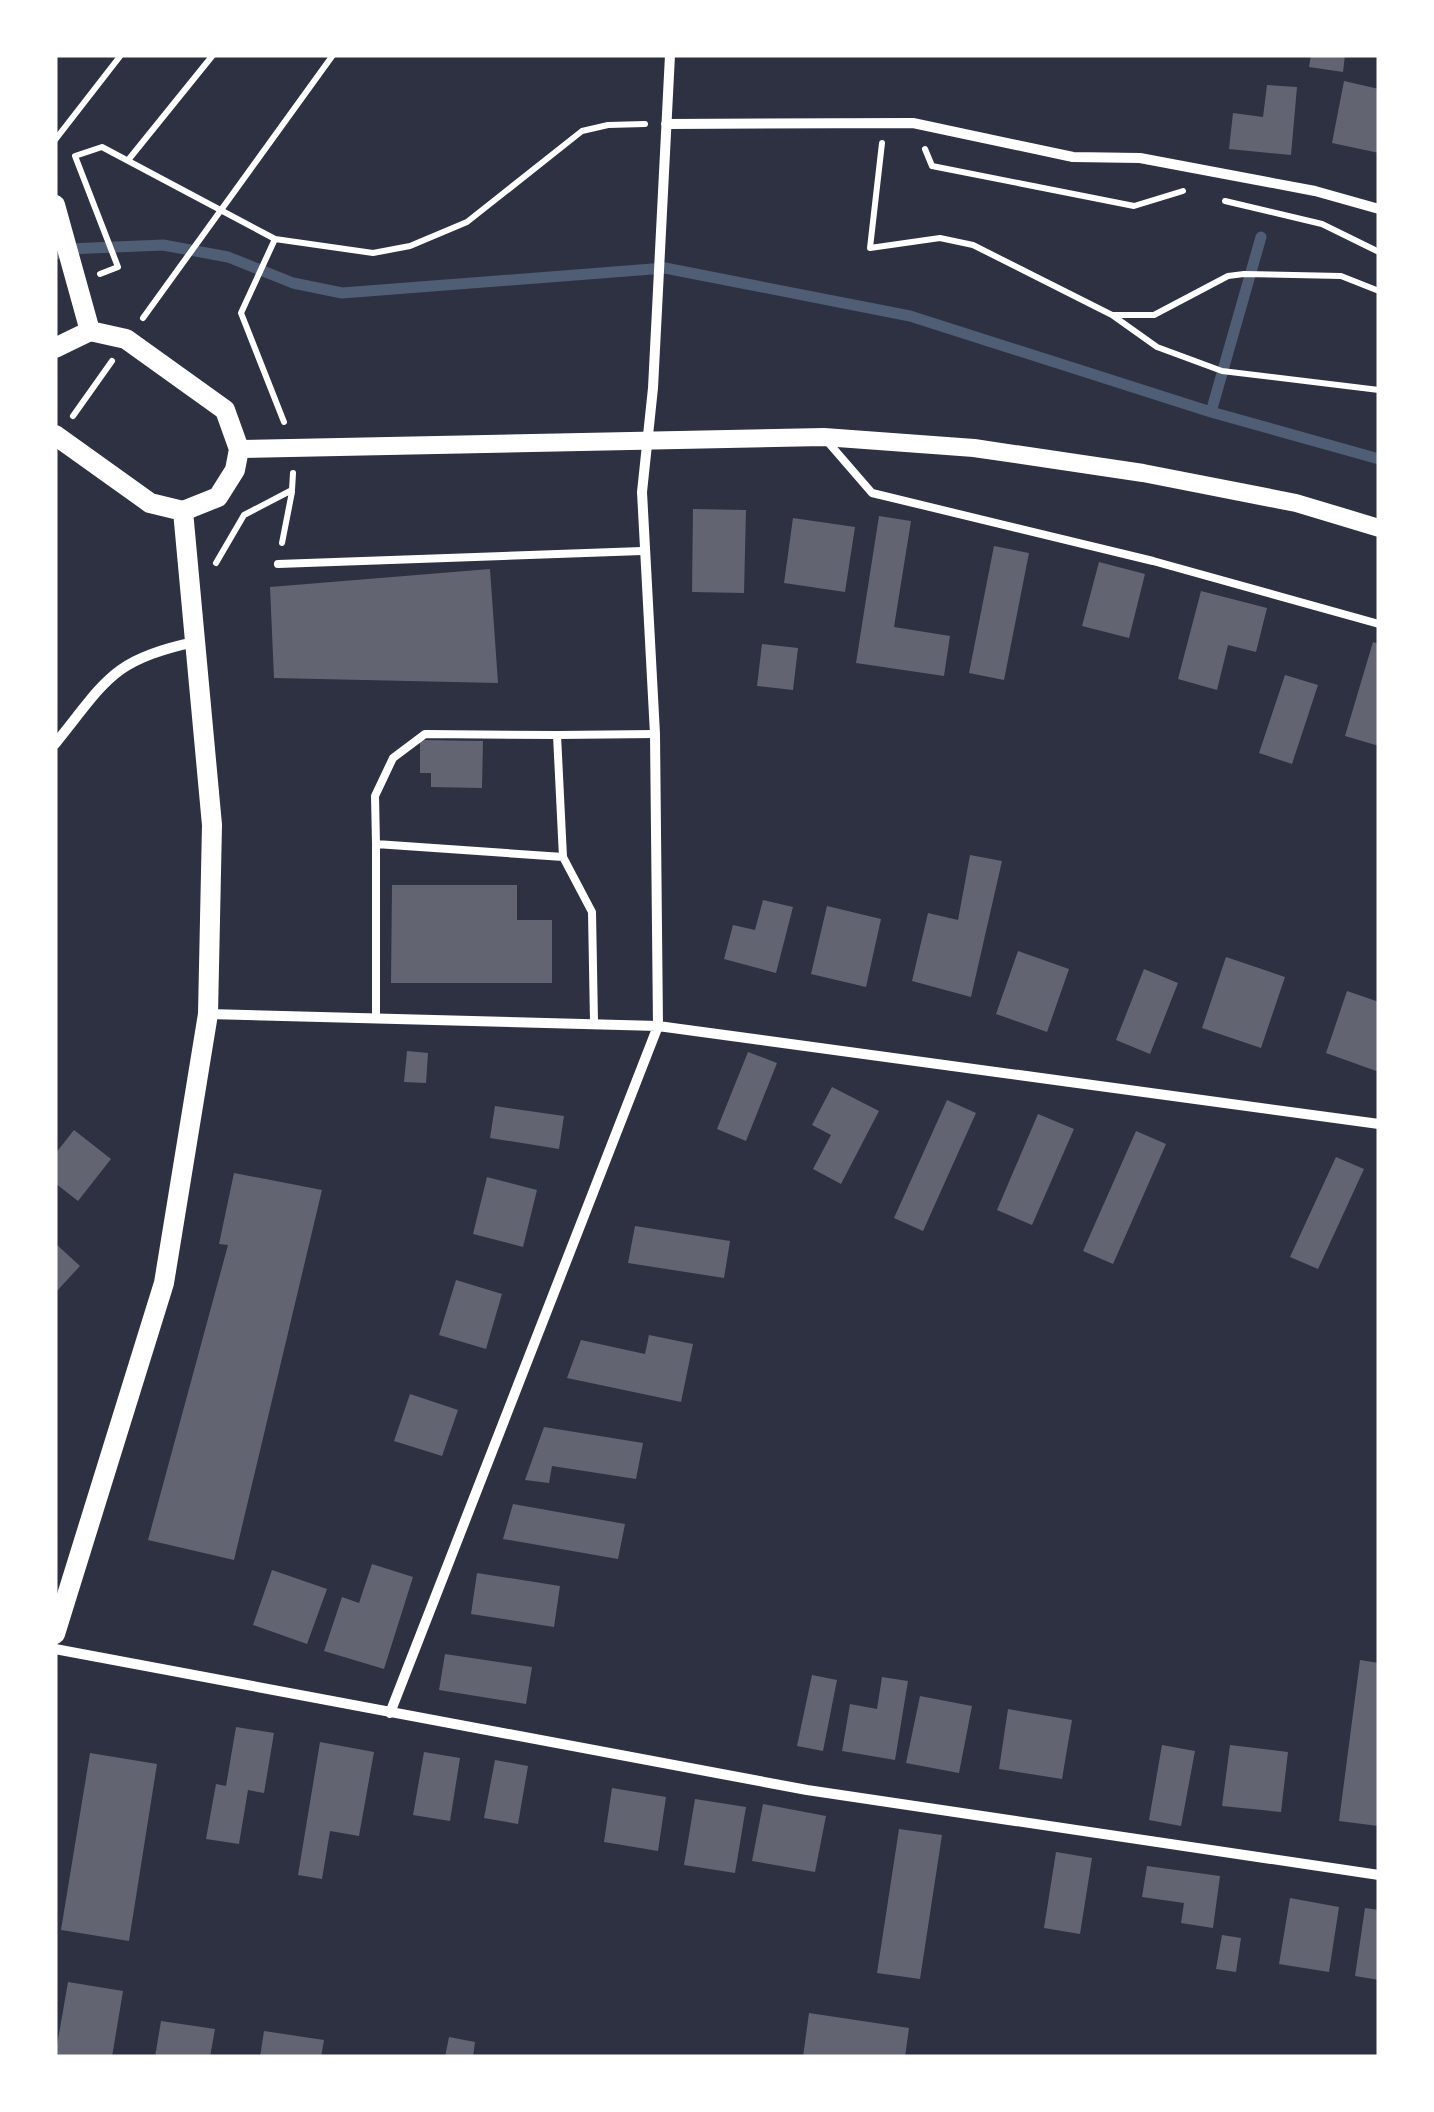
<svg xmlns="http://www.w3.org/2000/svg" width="1434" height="2112" font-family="Bitter,serif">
<rect width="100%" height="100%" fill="#2d3142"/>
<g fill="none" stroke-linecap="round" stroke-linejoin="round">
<path stroke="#4f5d75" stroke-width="11" d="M55,254L68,249L163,245L228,257L293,283L342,293L665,268L910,316L1211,412L1379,459
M1211,412L1261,237"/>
</g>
<path fill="#626471" d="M1311,55H1345L1343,72L1309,67Z
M1344,81L1379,89V153L1332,143Z
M1267,85L1297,87L1291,155L1229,149L1233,113L1263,117Z
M693,509L746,510L744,593L692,592Z
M879,516L911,521L894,627L950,636L944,676L856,663Z
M793,518L855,527L845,592L784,583Z
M994,546L1029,553L1004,680L969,673Z
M1099,562L1145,574L1129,638L1082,626Z
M490,569L498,683L274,678L270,587Z
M1201,591L1267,608L1256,652L1228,645L1217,690L1178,679Z
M1373,642L1379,644V746L1345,736Z
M762,644L798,648L793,690L757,686Z
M1285,675L1318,685L1292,764L1259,753Z
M420,740L483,741L482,788L431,787V773H420Z
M970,855L1002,861L971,997L912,981L928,913L958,920Z
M392,885H517V920H552V983H391Z
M763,900L793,907L776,973L724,959L733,925L755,930Z
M827,906L881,919L866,987L811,974Z
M1018,951L1069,969L1047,1032L996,1014Z
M1226,957L1285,977L1261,1048L1202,1028Z
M1144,969L1178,983L1150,1054L1116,1040Z
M1347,991L1379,1002V1072L1326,1053Z
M407,1051L428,1053L426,1083L404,1082Z
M748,1052L777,1063L746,1141L717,1129Z
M832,1087L879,1111L841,1184L813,1169L831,1135L812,1125Z
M947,1100L976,1113L923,1231L894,1218Z
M495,1106L564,1116L559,1149L490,1138Z
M1038,1114L1074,1129L1032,1225L997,1210Z
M74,1130L111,1159L78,1201L55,1183V1154Z
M1136,1131L1166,1144L1113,1264L1083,1251Z
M1336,1157L1364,1169L1318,1269L1290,1257Z
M234,1173L322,1190L234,1560L148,1540L228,1245L219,1244Z
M487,1177L537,1190L523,1247L473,1234Z
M635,1226L730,1241L724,1278L628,1263Z
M55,1243L80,1266L55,1293Z
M456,1280L502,1294L486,1349L439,1335Z
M649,1335L693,1344L681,1402L567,1378L581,1340L645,1354Z
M410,1394L458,1410L442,1456L394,1441Z
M544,1427L643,1443L636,1479L552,1466L549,1483L525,1480Z
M513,1504L625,1524L618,1559L503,1539Z
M372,1564L413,1577L384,1669L324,1651L342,1597L359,1603Z
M272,1570L327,1589L307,1644L253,1625Z
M477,1573L560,1586L554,1627L471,1614Z
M445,1654L532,1667L526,1704L439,1690Z
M1360,1660L1379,1663L1378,1826L1339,1821Z
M812,1675L837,1680L823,1751L797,1746Z
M882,1677L908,1681L895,1760L842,1751L850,1704L877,1709Z
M920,1696L972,1706L959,1773L906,1763Z
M1008,1709L1072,1720L1062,1779L999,1769Z
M236,1727L274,1733L264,1793L248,1790L239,1844L206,1839L216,1784L226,1786Z
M320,1742L374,1752L359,1836L330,1831L322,1879L298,1875Z
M1162,1745L1195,1751L1181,1826L1149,1820Z
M1230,1745L1288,1752L1281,1812L1222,1806Z
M424,1752L460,1758L450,1821L413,1815Z
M90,1753L157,1764L129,1941L61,1930Z
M495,1760L528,1766L518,1824L484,1818Z
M612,1788L666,1797L658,1851L604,1842Z
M695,1799L746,1807L735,1873L684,1865Z
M763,1804L826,1816L815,1872L752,1861Z
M899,1829L942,1835L920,1979L877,1973Z
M1056,1852L1092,1858L1080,1934L1044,1928Z
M1147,1866L1220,1876L1213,1928L1181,1923L1184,1903L1142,1897Z
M1290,1898L1339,1907L1329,1972L1279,1964Z
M1365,1908L1379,1910V1980L1355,1976Z
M1222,1935L1241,1938L1236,1972L1216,1969Z
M68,1982L123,1991L112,2057H55Z
M809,2013L909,2028L905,2057H803Z
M161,2021L215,2029L210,2057H155Z
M264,2031L324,2040L321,2057H260Z
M449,2037L475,2042L473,2057H445Z"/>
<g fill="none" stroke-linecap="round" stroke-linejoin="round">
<path stroke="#fff" stroke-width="6" d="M55,140L121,55
M882,143L870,248L940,238L973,245L1112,315L1157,347L1222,371L1379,390
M925,149L932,166L1134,206L1183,191
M129,159L213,55
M1225,201L1322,224L1379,252
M275,239L241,313L284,422
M100,274L118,267L75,156L102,147L275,239L373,253L410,246L467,222L582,131L608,125L645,124
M1113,315H1154L1228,276L1244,274L1341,276L1379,291
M143,318L333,55
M73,416L112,361
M282,543L292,492
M216,563L244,515L292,490L293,473"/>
<path stroke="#fff" stroke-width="8" d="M827,441L872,493L1153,561L1379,624
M278,564L642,551
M557,735L655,734
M376,844L375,796L393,758L425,734L557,735L563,857
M376,1017V844L563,857L592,912L594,1022"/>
<path stroke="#fff" stroke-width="10" d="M666,124L913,123L1073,157L1140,158L1315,191L1379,209
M55,744C106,681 112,659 195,642
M208,1014L658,1026L1379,1124
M55,1649L807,1790L1379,1875
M390,1713L658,1026L655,734L642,492L653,388L670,55"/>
<path stroke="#fff" stroke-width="18" d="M239,449L824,437L974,448L1143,473L1296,503L1379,528"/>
<path stroke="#fff" stroke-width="20" d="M55,205L90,331
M55,348L90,331L126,339L225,410L239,449L235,470L218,497L183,511L150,503L55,435
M55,1634L164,1283L208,1014L212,825L183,511"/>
</g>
<rect width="1434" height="2112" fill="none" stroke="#ffffff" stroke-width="115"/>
</svg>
